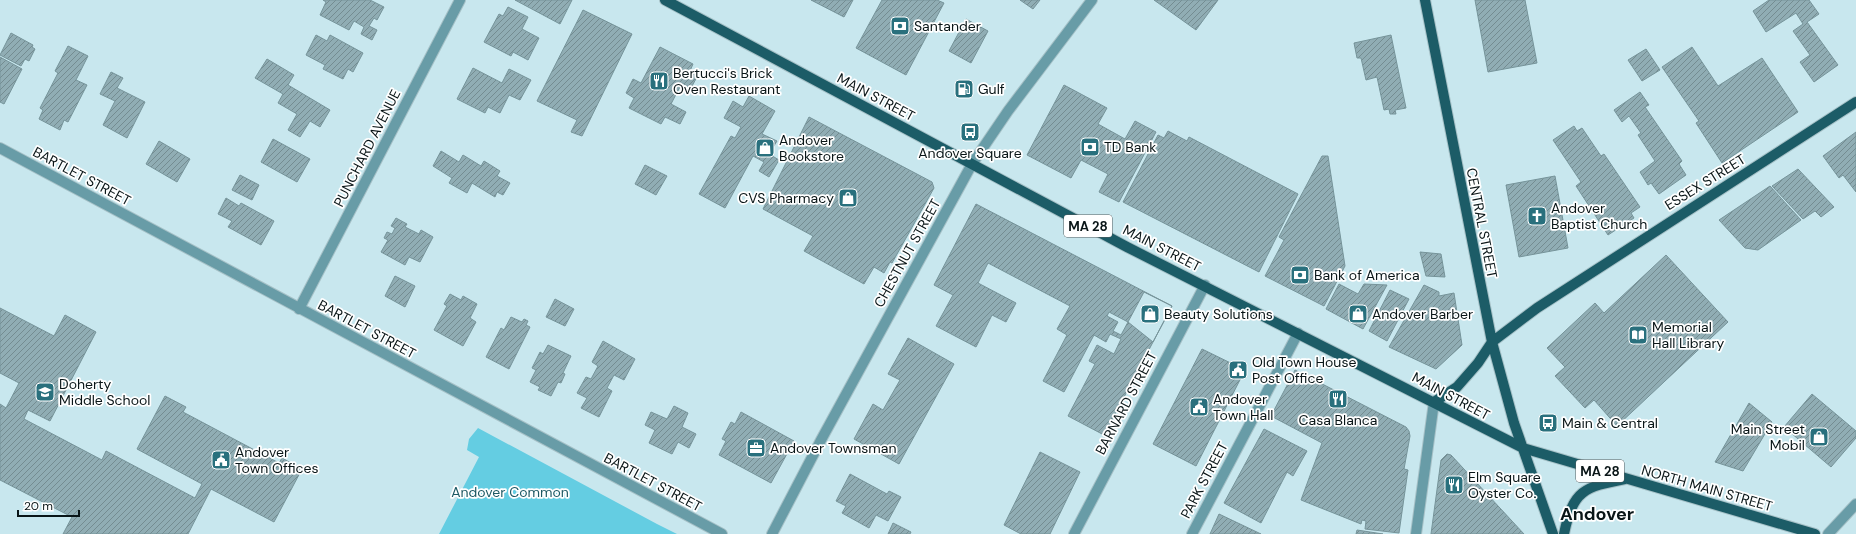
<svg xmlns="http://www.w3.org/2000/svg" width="1856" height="534" font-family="'DM Sans',sans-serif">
<defs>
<pattern id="building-hatch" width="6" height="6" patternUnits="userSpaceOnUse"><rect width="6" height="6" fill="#90adb4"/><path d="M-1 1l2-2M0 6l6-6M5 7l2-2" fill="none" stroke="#748c91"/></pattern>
</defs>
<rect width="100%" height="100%" fill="#c8e7ee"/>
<path fill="#64cde2" d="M478,428L657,524L677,534H439L479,457L467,450L469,439Z"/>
<path fill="url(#building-hatch)" stroke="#76949a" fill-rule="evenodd" d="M323,0H370L384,7L377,20L374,18L369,26L377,30L372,40L361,34L364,27L354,21L349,30L320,15L326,2Z
M515,0H572L560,24Z
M811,0H853L844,17Z
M882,0H937L944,3L906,75L856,48Z
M1020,0H1040L1033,9Z
M1154,0H1218L1196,30Z
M1475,0H1525L1537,63L1488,72Z
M1769,0H1809L1819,14L1807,22L1838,65L1814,82L1800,62L1810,55L1793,31L1803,24L1796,13L1766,32L1753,11Z
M508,7L528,17L522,29L539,38L528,60L513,52L511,56L484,42L499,14L503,16Z
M583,10L632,34L582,136L571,132L577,120L537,101Z
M966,19L988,31L971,63L949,51Z
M11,33L33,45L32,47L35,49L29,61L25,59L21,66L0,55Z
M316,35L327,41L330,35L363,53L353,72L348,69L343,79L323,69L325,65L306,55Z
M1391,35L1406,108L1395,110L1396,114H1390L1389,109L1384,110L1377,77L1366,80L1361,58H1357L1354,43Z
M68,46L88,56L76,80L87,85L68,122L64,120L60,130L39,119L43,110L40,108L58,73L55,71Z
M660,47L693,64L690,71L698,75L691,88L682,83L671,104L686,112L680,124L665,117L661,124L629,108L634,98L626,93L633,79L641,83Z
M1692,47L1718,86L1762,58L1798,112L1722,163L1696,123L1699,121L1662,67Z
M1646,49L1660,70L1642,81L1628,60Z
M0,57L22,69L4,104L0,102Z
M267,59L294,75L288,85L330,110L320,127L310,121L300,137L288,130L297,114L278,103L283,94L255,78Z
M473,68L502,83L509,69L531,80L520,100L509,95L500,113L488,107L485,113L457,99Z
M111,72L123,78L117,88L145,102L127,138L103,125L115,101L100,94Z
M1064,85L1107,108L1098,124L1125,139L1135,121L1156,132L1119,202L1099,192L1108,174L1081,160L1071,178L1027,155Z
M1640,92L1649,105L1645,107L1682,161L1679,164L1686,175L1659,194L1651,183L1648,185L1640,172L1655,161L1638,135L1641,133L1629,116L1622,122L1614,110Z
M749,96L775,111L762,134L777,141L769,154L779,160L769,177L759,171L764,162L753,156L725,208L699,194L731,136L735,138L741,127L724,118L733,101L743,107Z
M809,117L932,182L934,188L892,263L890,262L884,273L874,267L864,284L804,251L813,236L763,209Z
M1574,126L1577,131L1582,128L1601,156L1604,154L1640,207L1631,213L1634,218L1608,235L1576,186L1581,182L1553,140Z
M1168,131L1187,141L1189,137L1298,194L1259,272L1123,202L1158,135L1164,138Z
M1856,132V192L1843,175L1839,178L1823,156Z
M273,139L310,159L297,182L261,162Z
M159,141L190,159L177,182L146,164Z
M441,151L459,162L463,155L481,166L484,161L500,171L497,176L510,183L503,195L497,192L495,197L472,183L467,193L449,183L452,178L433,166Z
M1322,156H1328L1345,266L1324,306L1265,276L1284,240L1279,237Z
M645,165L667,176L656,195L635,184Z
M1798,169L1834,207L1821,217L1815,211L1803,219L1772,186Z
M240,175L259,185L252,200L232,190Z
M1555,176L1568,248L1519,257L1506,185Z
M1770,186L1801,220L1758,250L1745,248L1719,220Z
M226,198L239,206L241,203L274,221L261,245L228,227L232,221L218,214Z
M976,204L1172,306L1104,435L1068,416L1095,364L1089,361L1097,345L1114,354L1121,339L1110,334L1106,342L1094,335L1064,392L1043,381L1067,335L1057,329L1070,306L988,263L978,283L1016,303L1006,322L992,315L976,347L936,326L953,295L934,285ZM1109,312L1128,322L1121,335L1113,331L1118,322L1107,316Z
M396,218L407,224L405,227L419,234L421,230L433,237L420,262L409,257L405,265L381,252L388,240L384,238L387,232L392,234L395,228L391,226Z
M1420,252L1441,254L1445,277L1426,276Z
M1666,255L1728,322L1617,426L1594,400L1585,408L1555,376L1565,367L1547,348L1595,303L1604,313Z
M395,276L415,286L405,307L385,296Z
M1339,284L1358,294L1364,284L1387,285L1363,329L1326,309Z
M1424,285L1439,292V296L1454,293L1462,345L1436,369L1389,347Z
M1390,290L1409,299L1387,341L1369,331Z
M1144,292L1172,306L1153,342L1128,322Z
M450,294L461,300L463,296L477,304L470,318L476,322L463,346L434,330L447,306L444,304Z
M555,299L574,309L565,326L546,317Z
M0,308L54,336L65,315L96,332L50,421L28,410L24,419L102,460L106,451L195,498L202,484L137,449L165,396L186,407L183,412L279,463L282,458L302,469L274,522L211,489L188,534H63L72,517L0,480V404L6,408L19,383L0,373Z
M511,317L522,322L524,319L528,321L526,325L530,327L509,369L486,357L501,328L504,330Z
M908,338L954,364L899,464L854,439L873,404L883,410L900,380L888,374Z
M603,341L635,359L624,380L614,375L607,388L612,391L599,417L581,408L587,398L577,393L586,377L591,379L598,366L592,362Z
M548,345L571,356L563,373L565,374L561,383L558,382L551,396L538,390L540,387L530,382L536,370L532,368L540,352L543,354Z
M1202,349L1245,370L1196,466L1153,444Z
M1295,370L1406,427L1409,431L1410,436L1404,469L1408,470L1399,533L1365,529L1366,521L1362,520L1361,524L1301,500L1322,443L1271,416Z
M1812,394L1856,431V438L1831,467L1784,427Z
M1749,403L1772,422L1743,471L1715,462Z
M674,406L688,413L682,427L696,434L689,448L678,442L672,454L649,443L655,430L645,425L651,412L667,419Z
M741,412L794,441L771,483L719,455L726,441L722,439L731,422L735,424Z
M1264,429L1307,451L1293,476L1287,472L1261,523L1224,503Z
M1040,452L1080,472L1050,534H1021L1004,525Z
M1447,454L1451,455L1524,534H1431L1441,460Z
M850,474L887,494L889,491L901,497L888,521L876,515L869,528L842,513L846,506L836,501Z
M1219,514L1261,534H1210Z
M893,523L911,532L910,534H888Z
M1357,530L1383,534H1356Z"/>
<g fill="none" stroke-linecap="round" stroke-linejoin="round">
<g stroke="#a6c1c7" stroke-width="12">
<path id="minor" d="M0,148L722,534
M299,309L460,0
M772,534L821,440L972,164L1008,111L1092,0
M1074,534L1205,285
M1192,534L1298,333
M1416,534L1434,402
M1828,534L1856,504"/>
</g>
<g stroke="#a6c1c7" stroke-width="12">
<path id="major" d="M665,0L1127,247L1523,448L1815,534
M1425,0L1492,342L1514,423L1553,534
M1434,402L1457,387L1478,363L1492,342L1537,308L1856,102
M1564,534C1573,490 1584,487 1625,479"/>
</g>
<use href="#minor" stroke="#689ca7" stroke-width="10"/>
<use href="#major" stroke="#1c5c67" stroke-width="10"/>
</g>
<defs>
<g id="bank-square" transform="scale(1)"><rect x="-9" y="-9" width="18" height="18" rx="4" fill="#29707d" stroke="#fff"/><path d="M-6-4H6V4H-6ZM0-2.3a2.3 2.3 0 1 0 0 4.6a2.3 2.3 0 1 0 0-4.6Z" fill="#fff"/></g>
<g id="restaurant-square" transform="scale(1)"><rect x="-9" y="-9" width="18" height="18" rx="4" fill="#29707d" stroke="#fff"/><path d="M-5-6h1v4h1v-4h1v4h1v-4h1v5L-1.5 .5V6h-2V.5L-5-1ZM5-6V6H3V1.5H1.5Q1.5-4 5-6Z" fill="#fff"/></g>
<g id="fuel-square" transform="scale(1)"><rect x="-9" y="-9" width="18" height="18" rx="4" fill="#29707d" stroke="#fff"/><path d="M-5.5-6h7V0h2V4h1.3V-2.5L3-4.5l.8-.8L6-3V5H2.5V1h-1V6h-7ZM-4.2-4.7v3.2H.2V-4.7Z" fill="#fff"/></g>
<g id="bus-square" transform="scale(1)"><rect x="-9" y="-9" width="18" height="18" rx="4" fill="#29707d" stroke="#fff"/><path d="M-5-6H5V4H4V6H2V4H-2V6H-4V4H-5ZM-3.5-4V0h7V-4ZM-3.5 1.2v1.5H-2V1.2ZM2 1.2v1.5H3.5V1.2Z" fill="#fff"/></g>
<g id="shop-square" transform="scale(1)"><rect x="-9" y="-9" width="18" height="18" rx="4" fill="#29707d" stroke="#fff"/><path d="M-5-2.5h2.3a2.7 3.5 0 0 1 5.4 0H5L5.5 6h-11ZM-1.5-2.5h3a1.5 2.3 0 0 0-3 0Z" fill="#fff"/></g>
<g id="church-square" transform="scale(1)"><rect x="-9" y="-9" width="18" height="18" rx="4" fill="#29707d" stroke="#fff"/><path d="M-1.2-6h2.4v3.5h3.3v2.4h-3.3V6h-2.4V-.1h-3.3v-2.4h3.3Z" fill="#fff"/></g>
<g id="library-square" transform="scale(1)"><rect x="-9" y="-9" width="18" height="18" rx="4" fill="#29707d" stroke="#fff"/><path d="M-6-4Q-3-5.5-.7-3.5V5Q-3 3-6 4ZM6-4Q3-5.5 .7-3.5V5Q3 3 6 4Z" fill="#fff"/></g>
<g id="civic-square" transform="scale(1)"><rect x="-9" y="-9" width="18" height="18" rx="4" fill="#29707d" stroke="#fff"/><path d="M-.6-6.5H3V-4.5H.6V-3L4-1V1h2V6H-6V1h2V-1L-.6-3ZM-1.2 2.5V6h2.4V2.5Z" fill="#fff"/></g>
<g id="school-square" transform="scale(1)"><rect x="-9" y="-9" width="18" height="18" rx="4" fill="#29707d" stroke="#fff"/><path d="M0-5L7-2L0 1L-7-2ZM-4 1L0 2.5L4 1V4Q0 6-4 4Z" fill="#fff"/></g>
<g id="office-square" transform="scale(1)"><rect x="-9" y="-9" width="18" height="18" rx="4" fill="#29707d" stroke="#fff"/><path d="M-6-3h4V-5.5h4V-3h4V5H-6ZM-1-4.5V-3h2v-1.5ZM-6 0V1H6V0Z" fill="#fff"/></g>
</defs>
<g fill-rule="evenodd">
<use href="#bank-square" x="900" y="26"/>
<use href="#restaurant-square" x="659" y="81"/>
<use href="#fuel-square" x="964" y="89"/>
<use href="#bus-square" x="970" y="132"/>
<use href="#bank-square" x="1090" y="147"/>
<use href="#shop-square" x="765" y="148"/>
<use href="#shop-square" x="848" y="198"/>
<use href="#church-square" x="1537" y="216"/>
<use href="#bank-square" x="1300" y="275"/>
<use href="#shop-square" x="1150" y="314"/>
<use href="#shop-square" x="1358" y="314"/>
<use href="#library-square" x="1638" y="335"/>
<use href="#civic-square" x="1238" y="370"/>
<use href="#school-square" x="45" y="392"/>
<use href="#restaurant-square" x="1338" y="399"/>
<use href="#civic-square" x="1199" y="407"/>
<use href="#bus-square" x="1548" y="423"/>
<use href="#shop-square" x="1819" y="437"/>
<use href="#office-square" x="756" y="448"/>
<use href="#civic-square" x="221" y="460"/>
<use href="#restaurant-square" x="1454" y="485"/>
</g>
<g text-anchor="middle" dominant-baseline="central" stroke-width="3.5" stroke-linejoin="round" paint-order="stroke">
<g fill="#fff" stroke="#535b5d" stroke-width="1">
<rect x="1064" y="215" width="48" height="22" rx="3"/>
<rect x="1576" y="460" width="48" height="22" rx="3"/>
</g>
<g font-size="13" font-weight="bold" fill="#091517">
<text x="1088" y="226">MA 28</text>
<text x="1600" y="471">MA 28</text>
</g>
<g font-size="14" fill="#091517" stroke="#fff" text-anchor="start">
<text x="914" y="26">Santander</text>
<text x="673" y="73">Bertucci's Brick<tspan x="673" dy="16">Oven Restaurant</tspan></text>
<text x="978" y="89">Gulf</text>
<text x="779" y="140">Andover<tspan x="779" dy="16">Bookstore</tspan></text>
<text x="1104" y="147">TD Bank</text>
<text x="970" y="153" text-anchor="middle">Andover Square</text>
<text x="834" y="198" text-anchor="end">CVS Pharmacy</text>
<text x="1551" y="208">Andover<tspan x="1551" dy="16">Baptist Church</tspan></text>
<text x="1314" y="275">Bank of America</text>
<text x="1164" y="314">Beauty Solutions</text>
<text x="1372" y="314">Andover Barber</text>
<text x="1652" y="327">Memorial<tspan x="1652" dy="16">Hall Library</tspan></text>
<text x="1252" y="362">Old Town House<tspan x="1252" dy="16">Post Office</tspan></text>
<text x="59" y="384">Doherty<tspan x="59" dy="16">Middle School</tspan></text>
<text x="1213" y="399">Andover<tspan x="1213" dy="16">Town Hall</tspan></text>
<text x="1338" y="420" text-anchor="middle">Casa Blanca</text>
<text x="1562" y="423">Main &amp; Central</text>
<text x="1805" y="429" text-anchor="end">Main Street<tspan x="1805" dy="16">Mobil</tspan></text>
<text x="770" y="448">Andover Townsman</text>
<text x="235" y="452">Andover<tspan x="235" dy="16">Town Offices</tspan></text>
<text x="1468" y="477">Elm Square<tspan x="1468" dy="16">Oyster Co.</tspan></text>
</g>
<g font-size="14" fill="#091517" stroke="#fff">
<text transform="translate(876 97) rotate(28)">MAIN STREET</text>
<text transform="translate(367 148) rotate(-63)">PUNCHARD AVENUE</text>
<text transform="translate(82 176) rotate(28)">BARTLET STREET</text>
<text transform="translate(1705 182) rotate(-32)">ESSEX STREET</text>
<text transform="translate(1482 223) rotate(79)">CENTRAL STREET</text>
<text transform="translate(1162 248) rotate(27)">MAIN STREET</text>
<text transform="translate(907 253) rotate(-61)">CHESTNUT STREET</text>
<text transform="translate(367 329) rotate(28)">BARTLET STREET</text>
<text transform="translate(1451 396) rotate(28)">MAIN STREET</text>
<text transform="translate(1126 403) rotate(-62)">BARNARD STREET</text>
<text transform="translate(1204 480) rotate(-62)">PARK STREET</text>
<text transform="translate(653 482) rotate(28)">BARTLET STREET</text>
<text transform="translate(1707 488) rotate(16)">NORTH MAIN STREET</text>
</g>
<g font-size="14" fill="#1d5964" stroke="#fff">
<text x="510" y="492">Andover Common</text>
</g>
<g font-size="18" font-weight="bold" fill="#091517" stroke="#fff">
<text x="1597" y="514">Andover</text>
</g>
</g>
<path d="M18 510v6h61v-6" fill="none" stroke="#091517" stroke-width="2"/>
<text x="24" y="510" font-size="12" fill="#091517" stroke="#ffffff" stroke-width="3" paint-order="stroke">20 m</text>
</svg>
